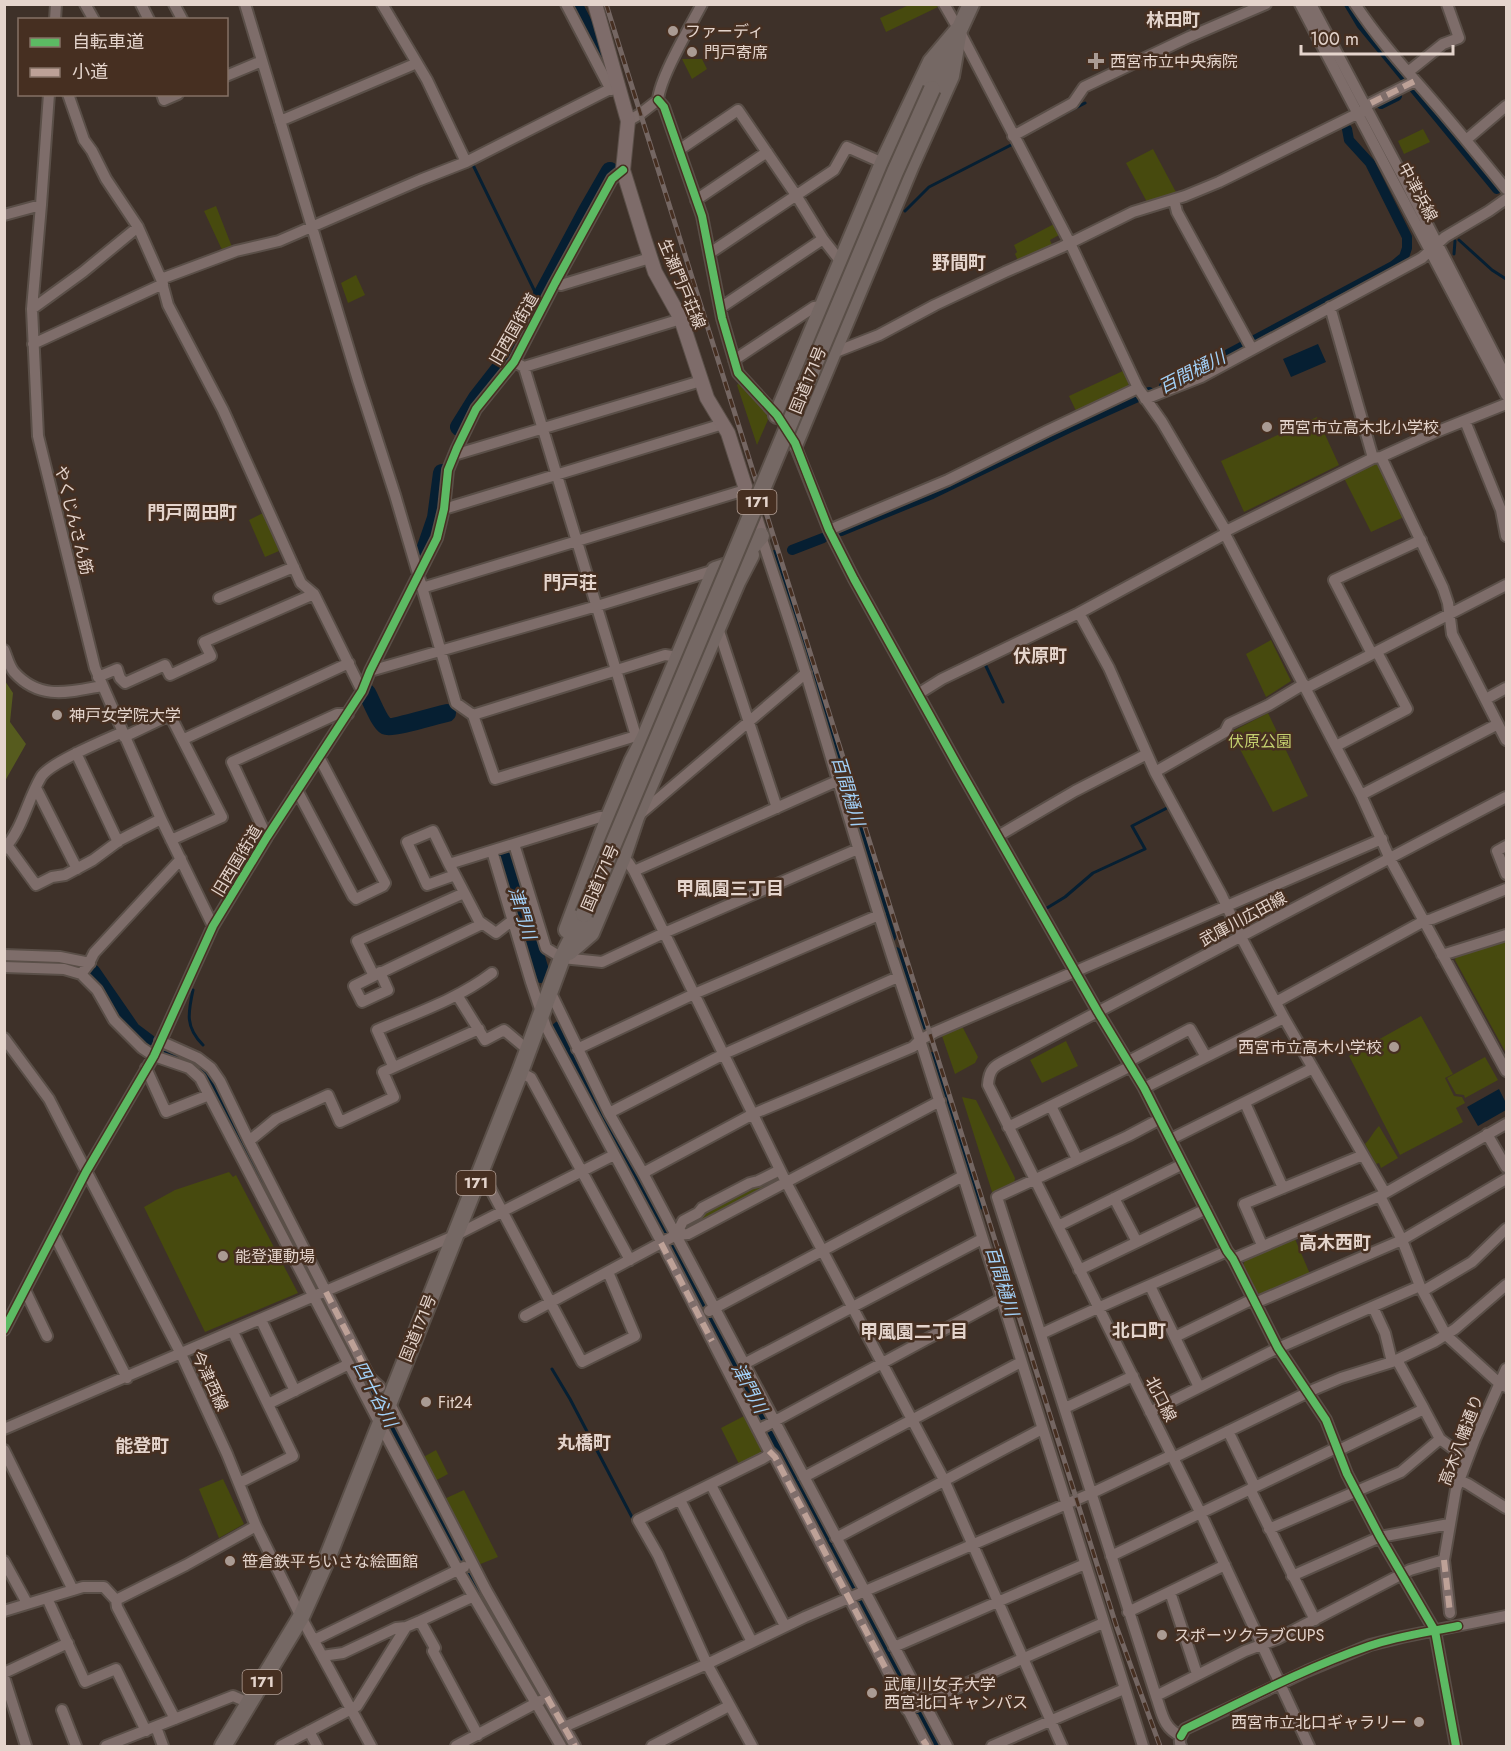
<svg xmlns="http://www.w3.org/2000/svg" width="1511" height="1751" font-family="Jost,'Noto Sans JP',sans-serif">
<rect width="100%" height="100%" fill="#3e3129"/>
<path fill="#474a0e" d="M909,5H937L938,7L886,32L880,18Z
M682,59H702L707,69L692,79Z
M1423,129L1430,142L1404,154L1398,141Z
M1153,149L1177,194L1148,204L1126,163Z
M216,206L232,247L223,252L204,211Z
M1054,224L1059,235L1050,240L1053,247L1019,263L1015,254L1017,252L1014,245Z
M356,275L365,295L348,303L341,283Z
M1125,370L1130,381L1127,388L1076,411L1069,396Z
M740,382L770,415L757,445L737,385Z
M1317,417L1339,465L1244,512L1221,461Z
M1375,464L1380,466L1404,517L1371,532L1344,478Z
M263,513L279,551L265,557L249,520Z
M1271,640L1291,681L1266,697L1246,654Z
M1268,713L1308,796L1273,812L1231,732Z
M1506,940V1053L1455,960L1456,954Z
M1421,1016L1453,1074L1445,1078L1454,1096L1462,1097L1465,1103L1456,1108L1463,1122L1400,1155L1349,1056Z
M957,1026L963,1028L978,1057L975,1063L955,1074L941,1033Z
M1066,1041L1078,1066L1042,1083L1030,1060Z
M1485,1057L1498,1080L1465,1098L1464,1095L1456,1094L1447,1078Z
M962,1097L976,1100L1015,1178L1014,1185L993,1195Z
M1379,1126L1398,1158L1381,1168L1379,1163L1376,1164L1365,1144C1371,1138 1373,1132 1379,1126Z
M229,1172L233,1177L236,1175L298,1293L205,1332L144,1207L175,1190Z
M762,1184L764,1189L690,1229L686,1223C708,1208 736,1188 762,1184Z
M1295,1239L1310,1274L1263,1295L1256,1292L1243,1266L1245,1260Z
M744,1416L762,1449L760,1455L740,1466L721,1428Z
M436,1450L448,1474L433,1482L420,1459Z
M223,1479L244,1524L219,1538L199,1489Z
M464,1490L498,1557L478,1565L442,1500Z"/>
<path fill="#565b1e" d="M5,681L13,693L10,722L26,744L5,781Z"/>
<path fill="#061f32" d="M1318,344L1326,362L1291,377L1283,359Z
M1499,1089L1506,1103V1110L1478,1126L1467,1107Z"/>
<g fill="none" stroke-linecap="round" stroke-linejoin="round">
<path stroke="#061f32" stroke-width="3" d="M1049,122L1085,103
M473,165L539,300
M905,211L929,187L1011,145
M1459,240L1492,270L1506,279
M1454,254L1455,241
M984,662L1003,702
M1047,908L1065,897L1093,873L1145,849L1132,826L1167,808
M193,990C188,1013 185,1027 203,1045
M552,1369L570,1399L634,1521"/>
<path stroke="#061f32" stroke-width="10" d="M1349,4L1361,24L1497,189
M1381,104L1397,96
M1164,386L1204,367L1393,266L1404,257L1407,248V237L1370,163L1349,140L1347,129
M841,531L932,494L1069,428L1149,392
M792,550L823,538
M775,555L891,937
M896,952L921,1027
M932,1057L978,1206"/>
<path stroke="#061f32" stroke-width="18" d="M573,4L601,58L607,74
M459,427L477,398L509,357L587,211L610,171
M425,550L436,518L442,473
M367,693C371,700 379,722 386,726C392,729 437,715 447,713
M504,851L541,974
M4,961L76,965L92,973L132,1031L148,1043
M560,1030L671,1244L938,1746
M172,1053L197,1065L213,1084L260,1174
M289,1230L340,1332L374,1392L476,1587L568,1746"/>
<g stroke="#5a4f48" stroke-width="14">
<path id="minor" d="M85,4L94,20
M141,4L149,20
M174,4L182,19L180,20
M245,4L358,380L395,495L456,703L473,715L495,779L636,736L644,739
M382,4L427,80L466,162
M566,4L611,90
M944,4L959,30L1070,243L1138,388L1162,422L1226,531L1225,534L1361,795L1390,859L1506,1071
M1300,4L1506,395
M1311,4L1404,179L1506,377
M1355,4C1380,42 1410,74 1439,108C1462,135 1484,162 1506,189
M55,20L56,4
M1408,72L1443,44L1459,38L1447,4
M226,76L262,61
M49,94L41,205L32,309L38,436L95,668L161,819L213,926
M68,94L84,140L92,151L106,179L138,227L161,279L168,305L223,410L301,583L314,594L362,691
M162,94L164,100L178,94
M658,100L664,107L702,216L722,318L738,373L780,419
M1371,103L1415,81
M280,121L417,63
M628,121L640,114L658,100C660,77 690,27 702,4
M1013,136L1073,103L1084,87L1189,37L1266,4
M1466,140L1506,106
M679,150L738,110L796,195L823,239L841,262
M696,200L767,152
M1174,200L1177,212L1252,349
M4,215L41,205
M710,253L834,170L847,147L883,163
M161,279L236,251L279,241L420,180L466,162L618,85
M555,283L561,285L650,258
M1330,307L1373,458
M720,308L823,239
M32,309L83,272L138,227
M33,344L163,284
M830,349L838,351L879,335L935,305L1005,272L1062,247L1133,212L1185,196L1219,182L1367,109
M734,360L814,307L822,306
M518,364L524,367L681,319
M524,367L636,736
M1145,399L1201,377L1422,258L1445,237L1489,211L1506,199
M1465,421L1501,510L1506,536
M793,440L829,530L854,579L959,768L1098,1012L1144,1088L1227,1251L1233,1259L1278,1348L1326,1420L1347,1474L1380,1537L1435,1631L1456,1746
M454,455L701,381
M1381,457L1443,588L1448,603L1452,634L1506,740
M444,509L723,424
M829,530L948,480L1047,431L1138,388
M1226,531L1373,458L1381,457L1436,432L1506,404
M761,536C776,582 792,628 806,674C843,797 878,919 920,1040L1143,1746
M422,588L745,490
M219,598L294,567
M1079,613L1109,668L1155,772L1222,896L1241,937L1284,1018L1385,1193
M716,627L718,628L777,808
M4,650C7,657 9,666 14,672C40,701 69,692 102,686
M1372,654L1334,580L1421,540
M370,671L597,606L715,570
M98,677L117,669L120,678L125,683L165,665L170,675L211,656L204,642L314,594
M1306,688L1506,585
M918,694L942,679L1079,613L1225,534
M1486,699L1506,688
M473,715L665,655L678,657
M124,737L170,715L222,817L171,840
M184,739L349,663
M1336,746L1407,709L1377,652
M76,753L118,842
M1155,772L1225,732L1229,724L1269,705L1304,684
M36,788L77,869
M297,790L353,896L356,899L383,886L385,883L319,757
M1361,795L1498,724
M639,815L806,673
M998,836L1075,791L1147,754
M267,837L232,762L337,714H348
M514,844L546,948L562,958L602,962L664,933L858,849
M7,845L36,885L52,877L65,875L93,860L120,840L161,819
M1506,846L1497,851L1506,874
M4,849C23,828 27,801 41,777C49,763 105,740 123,732
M492,851L531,982L546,1027L664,1247L769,1451L775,1457L927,1746
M622,859L628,862L634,871L786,1182L944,1480L1062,1746
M449,864L455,875L427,885L407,842L433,831L449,864L600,817H609
M634,871L837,781
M455,875L479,921L496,933L513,920
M464,893L357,941L374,976L482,924
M4,955L60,957L90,963
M1442,955L1506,935
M4,967L64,969L81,974L97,990L114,1020L142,1048L154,1056L189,1068L200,1078L380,1424L458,1570L561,1746
M81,974L88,965L94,953L181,859
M374,976L354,986L362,1002L388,990L380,972
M550,991L609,1113L643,1173L947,1746
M457,995L485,1040L504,1030L528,1050
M1276,1002L1424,921L1432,919L1506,889
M4,1038L49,1099L67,1134L181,1354L227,1454L256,1526L301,1617L371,1746
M160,1041L198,1058L211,1068L220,1081L249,1141L370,1378L380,1387
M577,1049L694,994L879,915
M1129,1061L1190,1029L1206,1057
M393,1066L377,1030C416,1013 458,999 492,973
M146,1068L166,1112L209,1095
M520,1072L531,1078L630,1260
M1144,1088L1284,1018
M1245,1103L1283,1188
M1051,1106L1077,1159
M609,1113L724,1054L898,977
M1160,1119L1128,1136L997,1197L1156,1696C1162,1713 1163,1728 1181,1736
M1008,1127L1131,1066
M1487,1134L1506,1167
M1171,1139L1313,1068
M249,1141L276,1119L328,1095L340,1122L394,1097L383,1072L479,1029
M481,1171L582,1362L635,1336L608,1272
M643,1173L753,1114L913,1047L920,1040L935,1032L1382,839
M1380,1196L1402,1240L1420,1286L1446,1335L1499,1383L1506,1387
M1114,1198L1137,1242
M1058,1226L1183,1164
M54,1234L127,1378
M676,1235L683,1221L698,1213L702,1208L750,1183L758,1181L780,1170
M1262,1245L1244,1204L1363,1155
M1233,1259L1380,1196L1506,1124
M1079,1270L1206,1209
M1150,1286L1199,1387
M25,1290L47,1336
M1423,1291L1472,1262L1506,1229
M1255,1303L1402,1240L1506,1179
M1373,1307L1385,1333L1392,1362
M709,1311L963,1176
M525,1316L661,1243L676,1235L688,1234L940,1101
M261,1320L295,1391
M4,1330L86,1172L154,1056L213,926L267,837L362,691L370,671L437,538L444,509L448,470L457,448L476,409L514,362L555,283L612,179L623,170
M233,1332L293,1456L239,1483
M1041,1334C1102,1305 1165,1279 1227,1251
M1175,1337L1253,1299
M1397,1360L1424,1409
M744,1364L982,1239
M389,1402L486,1590L575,1746
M268,1404L349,1364
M1065,1408L1133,1376
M1150,1412L1278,1348L1420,1286
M4,1429L454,1236L614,1155
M758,1430L1001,1299
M1228,1431L1255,1487
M4,1450L73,1590
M1337,1451L1424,1409L1440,1439L1467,1459
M1173,1458L1315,1389L1341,1378L1392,1362L1434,1342L1455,1329L1506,1285
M804,1477L1021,1362
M1459,1480L1468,1484L1506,1508
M711,1485L785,1626
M1250,1489L1315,1620
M680,1500L752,1642
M1269,1529L1401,1472L1440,1439
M836,1538L1042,1429
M1111,1556L1336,1448
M4,1561L27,1603
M1292,1576L1380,1537L1449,1524
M1170,1592L1197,1674
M47,1598L85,1682L116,1669L146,1731
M116,1600L117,1607L175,1719
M4,1611L83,1587H104L116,1600L186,1565L256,1526
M1128,1612L1225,1565
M1450,1613L1444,1560L1456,1489L1475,1439L1506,1369
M420,1621L435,1648L433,1651L478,1735
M314,1640L464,1567
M894,1647L1085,1564
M322,1656L343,1653L396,1628L406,1627L420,1621L472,1597
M4,1673L68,1643
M4,1677L26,1746
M1156,1696L1245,1651L1277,1639L1410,1570L1444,1560
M62,1710L76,1746
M907,1710L1103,1623
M156,1727L163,1746
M564,1727L707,1664L805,1617L1092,1493L1172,1455
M309,1731L317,1746
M106,1746L233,1696L249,1703
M281,1746L357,1706L406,1627
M456,1746L540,1701
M652,1746L729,1706
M752,1746L707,1664L658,1555L638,1520L762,1459L767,1456L769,1451
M992,1746L1124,1689
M1181,1746C1178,1740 1181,1735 1185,1729L1307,1671L1370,1645L1402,1637L1506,1616
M1309,1746L1200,1512L988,1085C989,1066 997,1065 1012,1057L1506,797"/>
</g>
<g stroke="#5a4f48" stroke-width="16">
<path id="major" d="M595,4L628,121L623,170L644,238L655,272L681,319L707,398L728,433L761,536"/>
</g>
<g stroke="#5a4f48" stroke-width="20">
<path id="highway" d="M932,89L971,4
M777,415L883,163L931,62L958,30
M795,443L911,165L951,76L959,30
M567,930L609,817L632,762L644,739L715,570L739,562L761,536
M569,952L591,933L622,859L636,817L737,582L751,555
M223,1746L301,1617L326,1561L520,1072L562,958L584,914"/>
</g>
<use href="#minor" stroke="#7e6d6a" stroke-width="10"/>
<use href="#major" stroke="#7e6c6a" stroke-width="14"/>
<use href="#highway" stroke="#756864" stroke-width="16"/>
<g stroke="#746662" stroke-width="5">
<path id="rail" d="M606,4L1117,1628L1160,1746"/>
</g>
<use href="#rail" stroke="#462f21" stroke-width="3" stroke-dasharray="9" stroke-linecap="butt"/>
<g stroke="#5a4f48" stroke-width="20" stroke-linecap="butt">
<path id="highway-bridge" d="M584,914L895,172L932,89"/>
</g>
<use href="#highway-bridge" stroke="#756864" stroke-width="16"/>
<path stroke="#bda197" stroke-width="6" stroke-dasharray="12 6" stroke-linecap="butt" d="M1371,103L1415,81
M661,1243L712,1341
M326,1292L370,1378L380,1387
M769,1451L775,1457L888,1673
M1444,1560L1450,1613
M547,1697L575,1746
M923,1740L927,1746"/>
<g stroke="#462f21" stroke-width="11">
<path id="cycleway" d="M658,100L664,107L702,216L722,318L738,373L777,415L795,443L829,530L854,579L959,768L1098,1012L1144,1088L1227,1251L1233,1259L1278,1348L1326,1420L1347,1474L1380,1537L1435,1631L1456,1746
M4,1330L86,1172L154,1056L213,926L267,837L362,691L370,671L437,538L444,509L448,470L457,448L476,409L514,362L555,283L612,179L623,170
M1181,1736L1185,1729C1245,1700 1305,1668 1369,1646C1398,1636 1429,1632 1458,1626"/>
</g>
<use href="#cycleway" stroke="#5cba63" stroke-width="8"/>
</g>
<g fill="#aa9b93" stroke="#462f21" stroke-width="2">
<circle cx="673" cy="31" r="6"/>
<circle cx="692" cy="52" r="6"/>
<path d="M1093 52h6v6h6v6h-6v6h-6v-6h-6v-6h6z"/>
<circle cx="1267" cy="427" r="6"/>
<circle cx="57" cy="715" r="6"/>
<circle cx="1394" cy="1047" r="6"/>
<circle cx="223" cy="1256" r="6"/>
<circle cx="426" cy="1402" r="6"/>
<circle cx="230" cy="1561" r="6"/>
<circle cx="1162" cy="1635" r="6"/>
<circle cx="872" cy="1693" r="6"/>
<circle cx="1419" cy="1722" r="6"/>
</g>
<g text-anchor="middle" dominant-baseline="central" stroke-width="5" stroke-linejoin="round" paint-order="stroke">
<g fill="#462f21" stroke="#b5a299" stroke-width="1.5">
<rect x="737.5" y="490" width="39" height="24" rx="4.5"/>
<rect x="456.5" y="1171" width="39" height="24" rx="4.5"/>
<rect x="242.5" y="1670" width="39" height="24" rx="4.5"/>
</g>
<g font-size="15" font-weight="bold" fill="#e4d4cc">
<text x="757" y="502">171</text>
<text x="476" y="1183">171</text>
<text x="262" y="1682">171</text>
</g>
<g font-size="16" fill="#e4d4cc" stroke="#462f21" text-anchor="start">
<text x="685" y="31">ファーディ</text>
<text x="704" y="52">門戸寄席</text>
<text x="1110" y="61">西宮市立中央病院</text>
<text x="1279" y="427">西宮市立高木北小学校</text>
<text x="69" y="715">神戸女学院大学</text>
<text x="1382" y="1047" text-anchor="end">西宮市立高木小学校</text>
<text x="235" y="1256">能登運動場</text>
<text x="438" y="1402">Fit24</text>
<text x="242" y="1561">笹倉鉄平ちいさな絵画館</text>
<text x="1174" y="1635">スポーツクラブCUPS</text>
<text x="884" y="1684">武庫川女子大学<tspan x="884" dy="18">西宮北口キャンパス</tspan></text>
<text x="1407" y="1722" text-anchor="end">西宮市立北口ギャラリー</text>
</g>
<g font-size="16" fill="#e4d4cc" stroke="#462f21">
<text transform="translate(1418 192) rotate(62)">中津浜線</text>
<text transform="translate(682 284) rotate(67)">生瀬門戸荘線</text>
<text transform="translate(514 329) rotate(-60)">旧西国街道</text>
<text transform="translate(808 380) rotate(-68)">国道171号</text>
<text transform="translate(74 520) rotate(76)">やくじんさん筋</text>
<text transform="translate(237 861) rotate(-59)">旧西国街道</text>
<text transform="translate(600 878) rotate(-67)">国道171号</text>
<text transform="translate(1243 919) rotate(-28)">武庫川広田線</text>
<text transform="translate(418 1328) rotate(-68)">国道171号</text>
<text transform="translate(210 1381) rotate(65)">今津西線</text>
<text transform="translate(1161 1399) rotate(63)">北口線</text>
<text transform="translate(1461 1440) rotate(-69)">高木八幡通り</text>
</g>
<g font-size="16" fill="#c2ce6e" stroke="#462f21">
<text x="1260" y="741">伏原公園</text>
</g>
<g font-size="18" font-weight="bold" fill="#e4d4cc" stroke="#462f21">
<text x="1173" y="20">林田町</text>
<text x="959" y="263">野間町</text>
<text x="192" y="513">門戸岡田町</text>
<text x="570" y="583">門戸荘</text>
<text x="1040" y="656">伏原町</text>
<text x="730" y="889">甲風園三丁目</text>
<text x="1335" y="1243">高木西町</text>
<text x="1139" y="1331">北口町</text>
<text x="914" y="1332">甲風園二丁目</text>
<text x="584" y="1443">丸橋町</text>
<text x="142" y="1446">能登町</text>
</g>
<g font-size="18" font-style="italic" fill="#a2d0f7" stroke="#462f21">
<text transform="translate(1192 372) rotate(-27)">百間樋川</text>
<text transform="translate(848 791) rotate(73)">百間樋川</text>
<text transform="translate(522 913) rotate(73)">津門川</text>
<text transform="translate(1002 1281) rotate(73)">百間樋川</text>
<text transform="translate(749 1388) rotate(62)">津門川</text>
<text transform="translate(375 1394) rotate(62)">四十谷川</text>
</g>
</g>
<rect width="1511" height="1751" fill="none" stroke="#e4d4cc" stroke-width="12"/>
<rect x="18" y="18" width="210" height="78" fill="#462f21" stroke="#857165" stroke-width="1.5"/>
<rect x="30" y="38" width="30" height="9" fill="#5cba63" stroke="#857165" stroke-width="1.5"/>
<text x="72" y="48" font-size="18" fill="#e4d4cc">自転車道</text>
<rect x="30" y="68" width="30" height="9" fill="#bda197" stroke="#857165" stroke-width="1.5"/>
<text x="72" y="78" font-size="18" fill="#e4d4cc">小道</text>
<path d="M1301 45v9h152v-9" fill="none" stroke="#e4d4cc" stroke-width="3"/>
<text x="1310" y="45" font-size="18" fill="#e4d4cc" stroke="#462f21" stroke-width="4.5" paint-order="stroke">100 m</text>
</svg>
